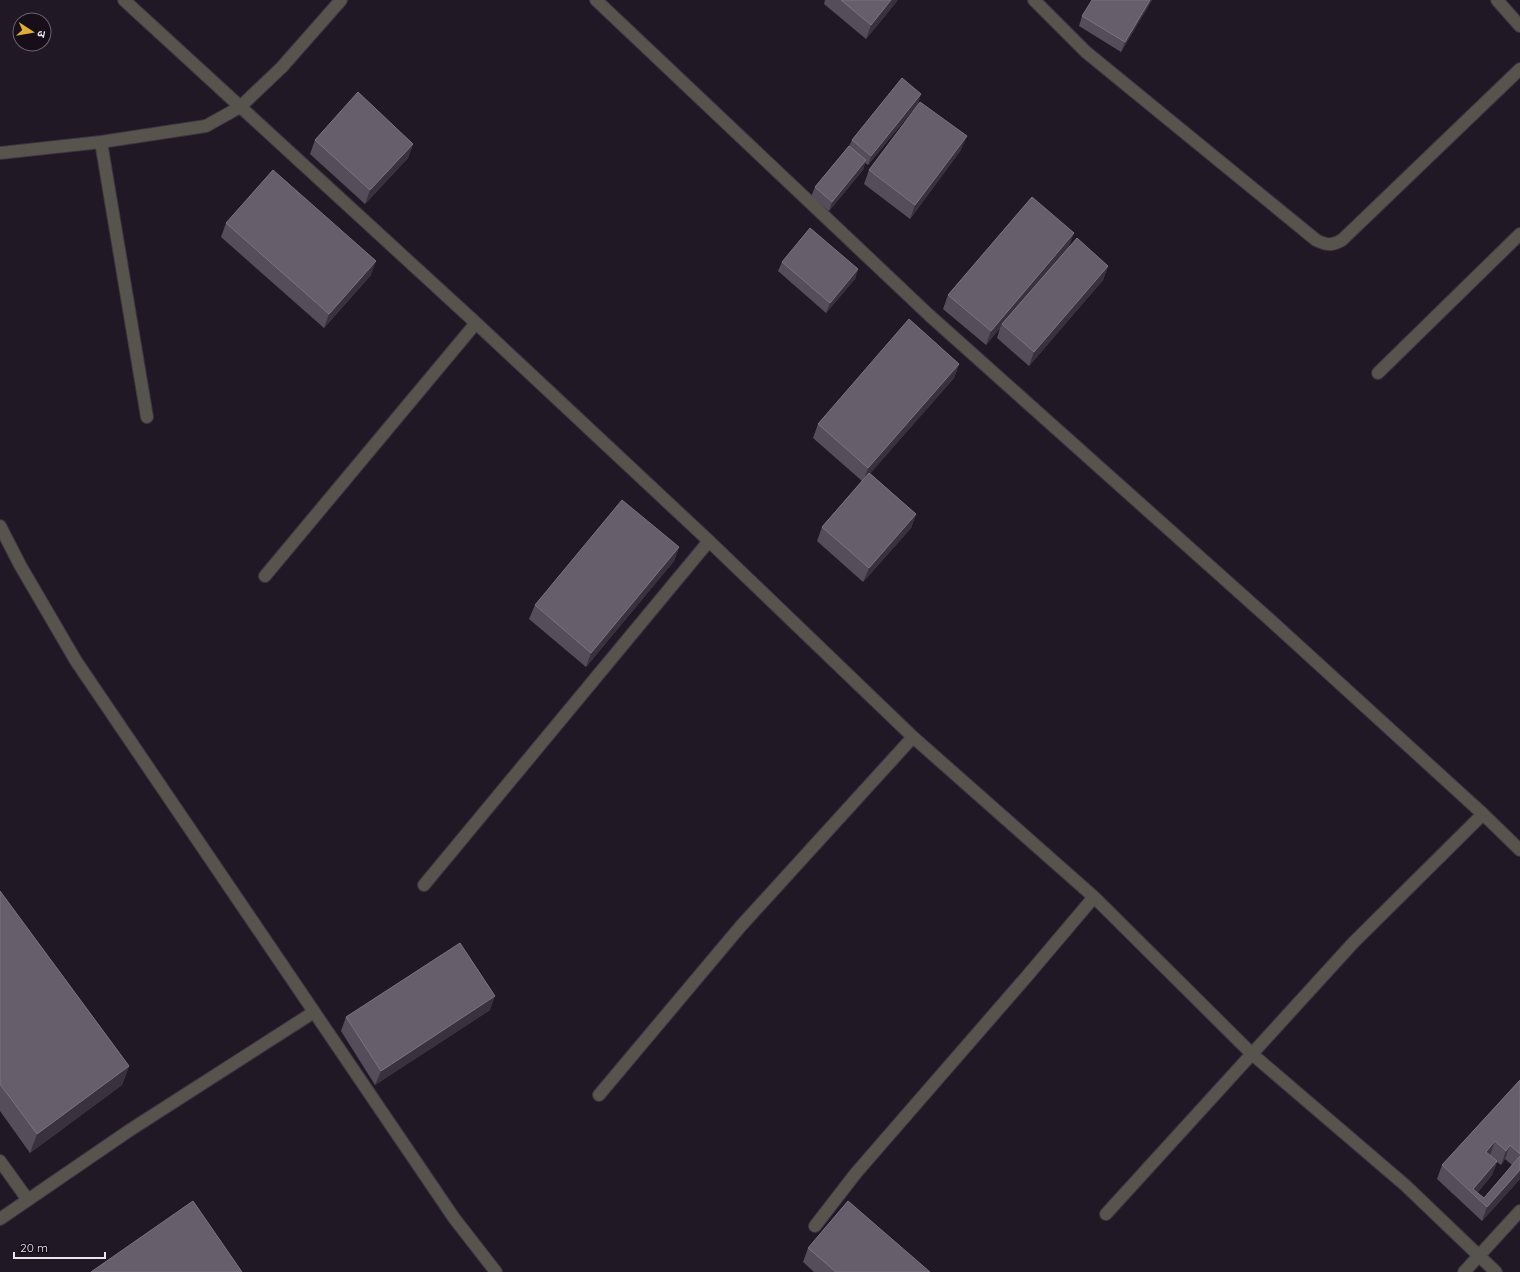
<svg xmlns="http://www.w3.org/2000/svg" width="1520" height="1272" font-family="Quicksand,'Noto Sans Devanagari',sans-serif">
<rect width="100%" height="100%" fill="#201824"/>
<g fill="none" stroke-linecap="round" stroke-linejoin="round">
<g stroke="#3c3540" stroke-width="14">
<path id="minor" d="M124,0L476,323L709,541L913,737L1094,897L1252,1054L1405,1185L1496,1272
M596,0L929,315L1268,618L1483,814L1520,850
M1034,0L1086,52L1316,240C1326,245 1332,246 1342,240L1520,69
M1497,0L1520,26
M101,142L147,417
M0,153L101,142L206,126L240,107L282,67L341,0
M1378,373L1520,234
M0,526L20,565L76,661L454,1218L496,1272
M265,576L476,323
M424,885L709,541
M599,1095L740,927L913,737
M0,1161L28,1200
M1106,1214L1353,943L1483,814
M0,1219L130,1130L314,1012
M815,1226L856,1173L1028,975L1094,897
M1464,1272L1520,1211"/>
</g>
<use href="#minor" stroke="#57544d" stroke-width="12"/>
</g>
<path fill="#564d5b" fill-rule="evenodd" d="M825,0H898L866,39L824,4Z
M1152,0L1121,52L1079,26L1082,16Z
M918,104L868,165L865,163L863,170L829,211L811,197L815,187L849,146L852,140Z
M315,140L413,144L408,158L365,204L310,154Z
M961,150L910,219L864,184L869,170Z
M226,223L371,275L324,328L221,237Z
M1069,246L1108,266L1103,280L1029,366L997,338L1000,328L986,345L943,309L948,295Z
M782,262L858,269L855,279L826,313L778,271Z
M959,364L954,378L870,473L916,514L911,528L863,582L817,541L822,527L862,481L813,438L818,424Z
M679,547L674,561L586,667L529,619L535,605Z
M0,891L129,1066L122,1085L30,1153L0,1111Z
M490,1010L375,1085L341,1031L346,1017Z
M1520,1080V1179L1482,1221L1437,1179L1442,1165ZM1505,1159L1512,1165L1484,1198L1477,1193L1492,1175L1497,1162L1501,1165Z
M808,1248L930,1272H814L803,1262Z"/>
<path fill="#3a313e" d="M891,0H898L866,39L871,25Z
M1150,0H1152L1121,52L1125,42Z
M921,94L918,104L868,165L871,156Z
M967,136L961,150L910,219L915,205Z
M413,144L408,158L365,204L370,190Z
M866,160L863,170L829,211L832,202Z
M1074,233L1069,247L1002,324L1000,328L986,345L991,331Z
M376,261L371,275L324,328L329,314Z
M1108,266L1103,280L1029,366L1034,352Z
M858,269L855,279L826,313L830,303Z
M959,364L954,378L863,482L868,468Z
M916,514L911,528L863,582L869,568Z
M679,547L674,561L586,667L591,653Z
M495,996L490,1010L375,1085L381,1071Z
M129,1066L122,1085L30,1153L37,1134Z
M1495,1141L1490,1155L1486,1152Z
M1510,1145L1505,1159L1501,1165L1506,1151Z
M1497,1161L1492,1175L1475,1195L1473,1189Z
M1520,1170V1179L1482,1221L1487,1207Z"/>
<path fill="#665e6b" stroke="#7b737f" d="M841,0H891L871,25Z
M1092,0H1150L1125,42L1082,16Z
M902,78L921,94L871,156L852,140Z
M358,92L413,144L370,190L315,140Z
M920,102L967,136L915,205L869,170Z
M849,146L866,160L832,202L815,187Z
M273,170L376,261L329,314L226,223Z
M1032,197L1074,233L991,331L948,295Z
M810,228L858,269L830,303L782,262Z
M1077,238L1108,266L1034,352L1002,324Z
M909,319L959,364L868,468L818,424Z
M869,473L916,514L869,568L822,527Z
M622,500L679,547L591,653L535,605Z
M0,891L129,1066L37,1134L0,1084Z
M460,943L495,996L381,1071L346,1017Z
M1520,1080V1154L1510,1145L1506,1151L1495,1141L1486,1152L1497,1161L1473,1189L1484,1198L1520,1156V1170L1487,1207L1442,1165Z
M193,1201L242,1272H91Z
M848,1201L930,1272H836L808,1248Z"/>
<g transform="translate(32 32) rotate(102)"><circle r="19" fill="#160f1a" stroke="#6b656f"/>
<path d="M0-3L7 15L0 10L-7 15Z" fill="#e1af34"/>
<text y="-6" font-size="11" font-weight="bold" text-anchor="middle" fill="#ebe5ee">उ</text>
</g>
<path d="M14 1252v6h91v-6" fill="none" stroke="#ebe5ee" stroke-width="2"/>
<text x="20" y="1252" font-size="12" fill="#ebe5ee" stroke="#160f1a" stroke-width="3" paint-order="stroke">20 m</text>
</svg>
